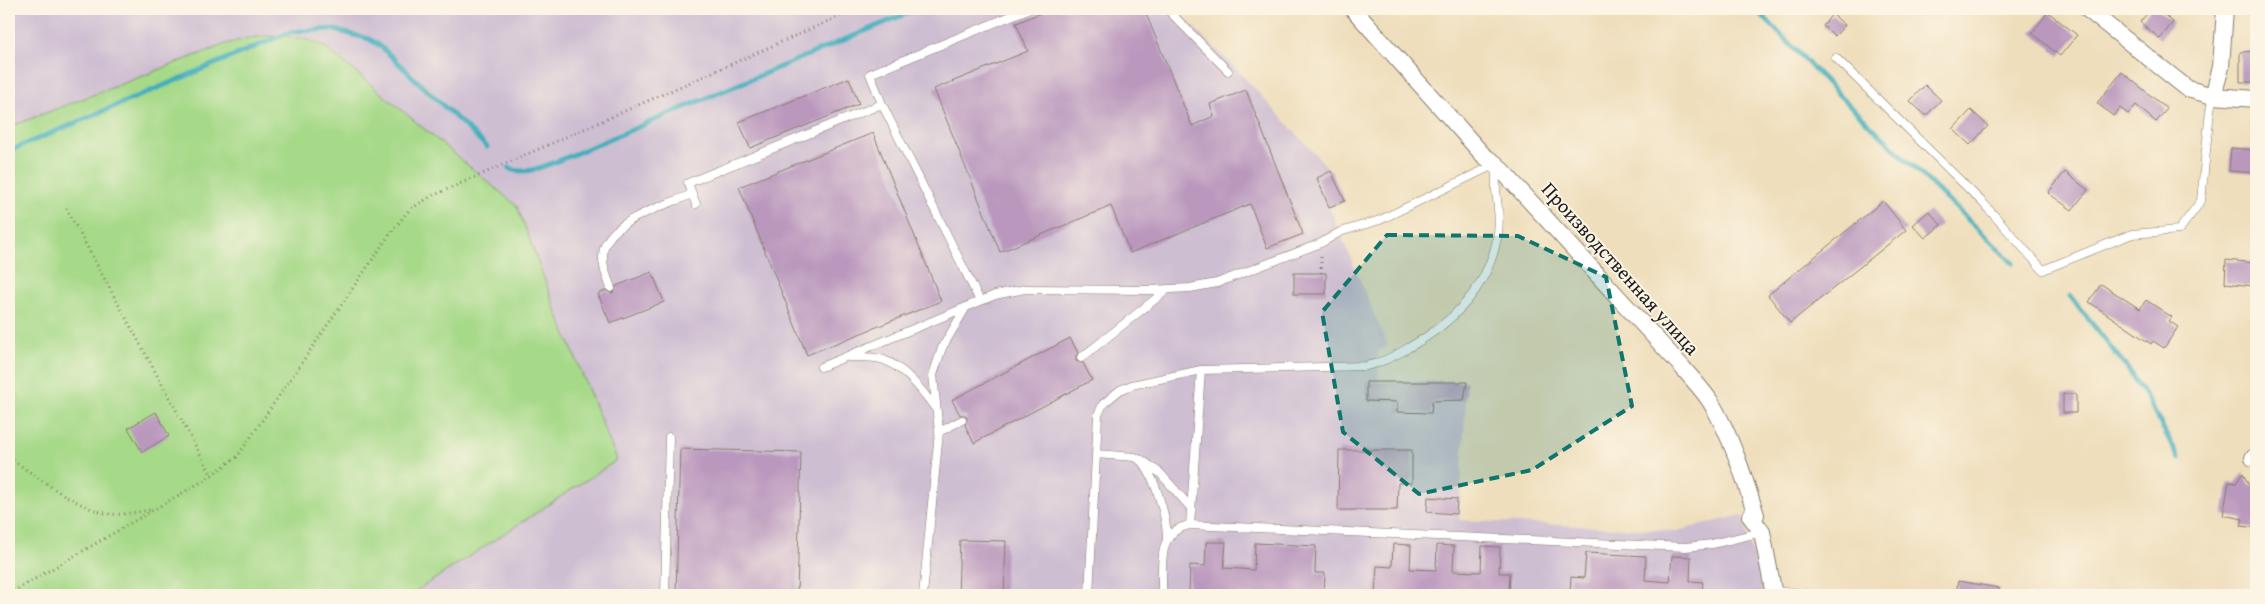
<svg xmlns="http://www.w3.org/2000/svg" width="2265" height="604" font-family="'Gentium Book Plus',serif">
<rect width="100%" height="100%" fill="#fcf5e5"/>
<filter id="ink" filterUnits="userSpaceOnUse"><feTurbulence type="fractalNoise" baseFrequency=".02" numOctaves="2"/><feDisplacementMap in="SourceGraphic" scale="10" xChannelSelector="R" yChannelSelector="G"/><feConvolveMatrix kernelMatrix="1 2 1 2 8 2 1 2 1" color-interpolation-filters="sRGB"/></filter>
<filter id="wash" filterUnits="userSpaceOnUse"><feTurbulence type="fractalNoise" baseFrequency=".0096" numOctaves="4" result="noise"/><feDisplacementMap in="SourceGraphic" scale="20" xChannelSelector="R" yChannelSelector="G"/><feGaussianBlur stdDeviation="1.12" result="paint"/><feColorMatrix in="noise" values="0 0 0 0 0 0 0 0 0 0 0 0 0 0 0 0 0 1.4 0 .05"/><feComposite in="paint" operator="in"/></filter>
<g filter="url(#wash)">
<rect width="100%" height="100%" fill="#efdebc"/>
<path fill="#cebed2" d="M9,9H1175L1244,77L1331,171L1317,179L1388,346L1378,351L1379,382L1467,381L1459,520L1677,531L1742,515L1764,595H410L617,460L554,305L517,206L328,49L313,41L248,38L226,44L9,127Z"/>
<path fill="#a6d988" stroke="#617a52" d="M267,36C291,36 307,37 328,49L517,206L554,305L617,460L410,595H9V127L226,44L248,38Z"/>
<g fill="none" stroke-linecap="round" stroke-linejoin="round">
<path stroke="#3faebc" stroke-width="5" d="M1756,9L1838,94L2013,263
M9,151L290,32L331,29L369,39L379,45L487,147
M509,168C525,177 549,164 565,158L917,9
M2070,296L2125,365L2148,400L2179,458"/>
</g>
<g id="blocks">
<path fill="#ba98be" d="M1051,9H1144L1192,126L1214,116L1210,104L1246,90L1303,234L1267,248L1250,204L1130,253L1111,206L1000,252L934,89L1028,51L1016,23Z
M2151,9H2157L2173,22L2160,39L2140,22Z
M2048,12L2077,35L2060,56L2032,33Z
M1832,14L1845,25L1835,36L1823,26Z
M2256,51V82H2240V52Z
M2122,72L2167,109L2156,122L2136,105L2128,114L2120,108L2113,116L2097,103Z
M849,78L859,104L750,148L739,122Z
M1925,85L1941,100L1926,116L1910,101Z
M1971,110L1988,126L1970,145L1953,129Z
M873,133L941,301L807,355L739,187Z
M2231,148L2256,150V173L2229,171Z
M1331,171L1345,201L1329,207L1317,178Z
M2065,172L2088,190L2072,210L2048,193Z
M1883,201L1906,230L1790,323L1768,295Z
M1929,211L1941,225L1925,238L1913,225Z
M2226,260L2256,263L2254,286L2225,283Z
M652,272L664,302L610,323L598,294L606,290L610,293H613L616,286Z
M1294,273H1326V294H1294Z
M2101,284L2140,309L2146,300L2172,317L2169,321L2178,327L2164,348L2153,341L2151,344L2089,302Z
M1070,338L1078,353L1076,356V361L1083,363L1092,380L974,443L965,425L967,418L965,415H960L952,400Z
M1366,382H1467L1464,400L1432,401L1431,413L1397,412V402L1366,401Z
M2063,394H2076V413H2063Z
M156,412L169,436L142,452L128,428Z
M680,449L801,452L797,595H676Z
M1339,450H1412V483H1398L1397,510H1338Z
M2243,473L2248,484L2256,486V528L2241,526L2243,519L2223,515L2229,482L2236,483Z
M1428,497L1457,499L1456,514L1427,512Z
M960,540L1006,541L1004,595H958Z
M1206,542H1226L1224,568L1254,570L1255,543L1316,546L1315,573H1325L1324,595H1189L1190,565L1205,566Z
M1393,544L1411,545L1410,569L1436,570L1437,545L1454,546L1453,571L1481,572L1482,546L1500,547L1499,573H1510L1509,595H1375L1377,566L1392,567Z
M1586,553L1646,556L1645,580L1670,582L1672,556L1691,557L1690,581L1703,582L1702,595H1570L1571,577L1584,578Z
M1958,581L1999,588L1998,595H1956Z"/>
</g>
</g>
<g filter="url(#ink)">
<use href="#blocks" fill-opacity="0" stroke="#867d6c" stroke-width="1"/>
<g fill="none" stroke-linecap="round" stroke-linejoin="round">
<g stroke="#867d6c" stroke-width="9">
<path id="lane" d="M1167,9L1228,71
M1836,58L1984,204L2043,270L2132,234L2179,230L2201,201L2210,110L2213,96
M696,204L688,183L882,104
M611,288C607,277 602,266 603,254C605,221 665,206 692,194
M980,301L882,104L870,74L1028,9
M849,357C861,357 873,356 884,360C905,368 923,391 935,408
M1081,358L1168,289
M821,367L964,308
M939,432L962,420
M1096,454L1135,457C1154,466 1167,520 1167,539
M1142,460L1160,473L1192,509
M1190,525L1201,370
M1774,591L1816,595
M665,595L669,437
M923,595L939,432L933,375L942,348L966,307L995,295L1025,289L1151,290L1190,288L1217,283L1321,243L1340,232L1380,220L1496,164C1496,175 1495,188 1497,199C1498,210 1500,220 1498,233C1490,286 1453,323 1408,348C1395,356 1381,363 1366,366L1201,370L1132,385L1120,390L1103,404L1098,415L1089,595
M1162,595C1163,567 1155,531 1190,525L1686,547L1712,544L1762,532"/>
</g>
<g stroke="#867d6c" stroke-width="18">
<path id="street" d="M1353,9L1484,156L1496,164L1683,368C1692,379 1702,389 1710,401C1731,435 1744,477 1756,515L1750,516L1762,532L1774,595
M2087,9L2188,89L2213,96L2256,99
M2213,96L2221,67L2225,9
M2253,458H2256"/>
</g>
<path stroke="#867d6c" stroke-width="3" stroke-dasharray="1 4" stroke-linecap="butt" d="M66,208L212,476
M1321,273V253
M9,458C37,476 78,510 111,514C124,515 137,512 150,510
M9,594L203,481L237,457L390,234L409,210L430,197L856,9"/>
<use href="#lane" stroke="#fff" stroke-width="8"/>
<use href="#street" stroke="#fff" stroke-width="16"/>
</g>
</g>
<path fill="#0f766e" fill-opacity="0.2" stroke="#0f766e" stroke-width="4" stroke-dasharray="10 6" stroke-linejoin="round" d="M1387,235L1518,236L1606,277L1632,406L1532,470L1419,494L1343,432L1322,312Z"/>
<g text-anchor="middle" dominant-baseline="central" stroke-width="4" stroke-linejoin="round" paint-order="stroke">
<g font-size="20" fill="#1c1c1c" stroke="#fcf5e5">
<text transform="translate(1621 268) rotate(48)">Производственная улица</text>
</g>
</g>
<rect width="2265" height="604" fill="none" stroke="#fcf5e5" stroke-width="30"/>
</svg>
